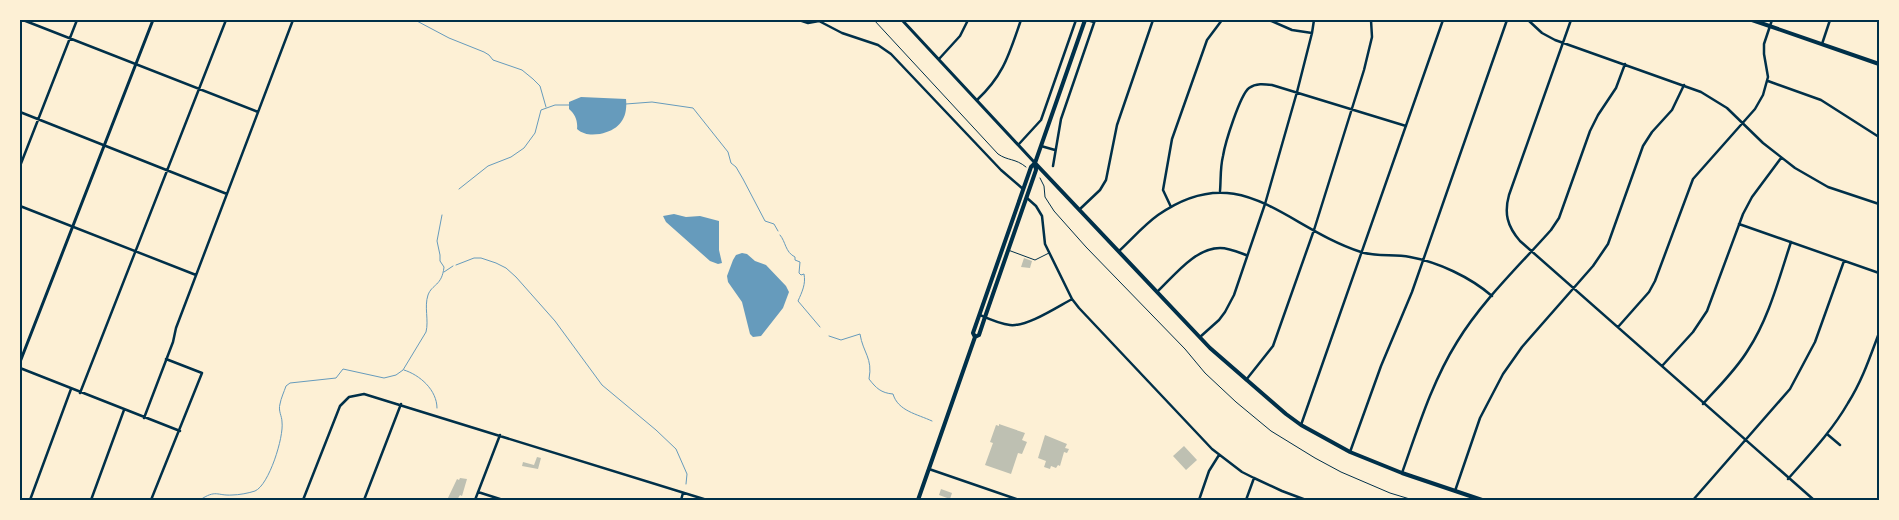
<svg xmlns="http://www.w3.org/2000/svg" width="1899" height="520" font-family="'DejaVu Sans',sans-serif">
<rect width="100%" height="100%" fill="#fdf0d5"/>
<path fill="#669bbc" d="M581,97L626,99C628,119 619,130 600,134C591,135 584,135 577,129C578,121 575,114 569,109V102Z
M674,214L686,217L700,216L719,221V250L722,263L718,264L710,261L666,222L663,216Z
M742,253L747,254L755,261L766,265L786,286L789,292L783,308L761,336L753,337L750,334L742,302L728,282L727,276L733,260L736,255Z"/>
<g fill="none" stroke-linecap="round" stroke-linejoin="round">
<path stroke="#669bbc" stroke-width="1" d="M415,20L449,38L484,52L489,55L493,60L522,70L533,79L540,86L546,107
M626,104L652,102L693,108L728,152L731,163L736,167L743,179L765,221L774,224L778,231
M459,189L488,166L511,157L524,148L535,133L541,110L555,105H569
M780,235C786,242 785,252 795,257V260L800,262L799,273L801,275L804,274C806,284 802,292 798,301L820,327
M456,265L474,258H481L496,263L506,268L516,277L555,321L602,385L656,430L676,449L687,474L686,484
M444,272L453,266
M829,336L841,340L860,334C863,353 873,358 869,379C876,388 881,393 893,394C898,411 917,414 932,421
M404,370C420,375 437,390 437,408
M200,500C216,489 217,496 232,495C239,495 249,493 255,491C269,485 284,437 282,422C282,416 278,411 280,404C281,398 284,392 286,386L290,383L336,378L343,369L384,378L396,375L403,370L426,332C429,320 424,307 428,295C432,284 442,286 444,267L440,261V255L437,241L442,215"/>
</g>
<path fill="#bec0b2" d="M1024,258L1032,261L1030,268L1021,267Z
M999,424L1025,433L1022,440L1027,442L1022,454L1018,453L1011,474L985,465L993,443L990,442L996,425L999,426Z
M1045,435L1067,444L1065,448L1069,449L1067,453L1064,452L1060,466L1058,465L1056,468L1051,466L1050,469L1044,467L1046,461L1038,458Z
M1184,446L1197,460L1186,470L1173,456Z
M537,457L541,458L538,469L522,466L523,462L534,465Z
M460,478L467,479L462,496L460,495L457,500H447L457,479L459,480Z
M941,489L952,493L950,499L939,495Z"/>
<g fill="none" stroke-linecap="round" stroke-linejoin="round">
<path stroke="#003049" stroke-width="1" d="M874,20L998,154C1008,161 1015,158 1026,167
M1040,178L1044,186L1045,197L1054,211L1086,247L1185,349L1205,373L1236,402L1271,431L1315,458L1341,472L1390,493L1413,500"/>
<path stroke="#003049" stroke-width="1" d="M1008,250L1035,260L1049,253"/>
<path stroke="#003049" stroke-width="2.5" d="M23,20L258,112
M799,20L808,23L819,21L842,33L878,45L891,54L1001,170L1023,189
M1087,20L1094,22
M1269,20L1292,30L1312,33
M1528,20L1542,33L1555,40L1701,92L1727,108L1763,143L1795,168L1828,187L1879,204
M1571,20L1509,195C1504,213 1507,226 1520,241L1814,500
M1822,44L1830,20
M939,59L960,36L968,20
M1768,81L1821,100L1879,137
M977,100C1004,75 1009,54 1021,20
M20,112L227,194
M1019,144L1041,120L1076,20
M1041,146L1055,150
M20,166L77,20
M1053,166L1061,119L1095,20
M1220,191C1221,180 1220,168 1223,156C1225,143 1240,95 1249,88C1256,83 1264,84 1272,85L1406,126
M1027,198L1036,206L1042,216L1045,244L1072,299L1079,308L1212,449L1242,472L1254,478L1282,491L1306,500
M20,206L196,275
M1171,207L1163,190L1172,139L1207,40L1222,20
M1080,209L1100,190L1106,180L1117,125L1153,20
M1739,224L1879,273
M1119,251C1132,239 1144,225 1158,215C1241,157 1284,227 1361,252C1377,257 1393,254 1410,257C1438,262 1470,277 1492,296
M1157,292C1174,276 1195,248 1220,248C1229,248 1238,252 1246,255
M980,315C989,319 1000,324 1010,325C1027,327 1057,307 1072,299
M1618,327L1649,292L1655,281L1693,179L1755,109L1763,95L1768,77L1764,54V44L1772,20
M1200,337L1219,320L1225,312L1234,295L1265,204L1297,92L1312,33L1314,20
M1662,366L1693,332L1707,311L1743,214L1752,197L1781,158
M20,368L180,431
M1246,380L1273,346L1314,230L1364,70L1372,37L1371,20
M80,393L226,20
M1703,404C1718,387 1736,370 1748,350C1769,318 1779,278 1791,242
M144,418L173,342L176,328L293,20
M1301,425L1443,20
M1827,434L1840,445
M1350,452L1381,366L1412,292L1507,20
M929,469L1019,500
M1402,473C1418,428 1432,382 1457,342C1482,301 1519,266 1551,230L1559,218L1590,131L1598,115L1616,88L1625,64
M1788,479C1809,455 1832,431 1848,403C1862,381 1870,357 1879,333
M1455,491L1480,418L1503,374L1522,347L1593,266L1608,244L1643,146L1652,132L1672,110L1684,85
M478,492L503,500
M30,500L71,389
M91,500L124,410
M151,500L202,373L166,359
M303,500L340,406L349,397L364,394L707,500
M364,500L401,404
M475,500L500,435
M681,500L683,493
M1199,500L1209,471L1219,455
M1246,500L1254,478
M1693,500L1790,389L1815,342L1844,261"/>
<path stroke="#003049" stroke-width="3" d="M20,362L153,20"/>
<path stroke="#003049" stroke-width="3" d="M902,20L1035,163"/>
<path stroke="#003049" stroke-width="4" d="M1752,20L1879,64
M1035,163L1210,348L1286,414L1301,425L1350,452L1402,473L1482,500
M975,337L973,333L1031,167L1035,163L1085,20
M918,500L975,337L979,335L985,317L1036,170L1035,163"/>
</g>
<rect width="1899" height="520" fill="none" stroke="#fdf0d5" stroke-width="42"/>
<rect x="21" y="21" width="1857" height="478" fill="none" stroke="#003049" stroke-width="2"/>
</svg>
